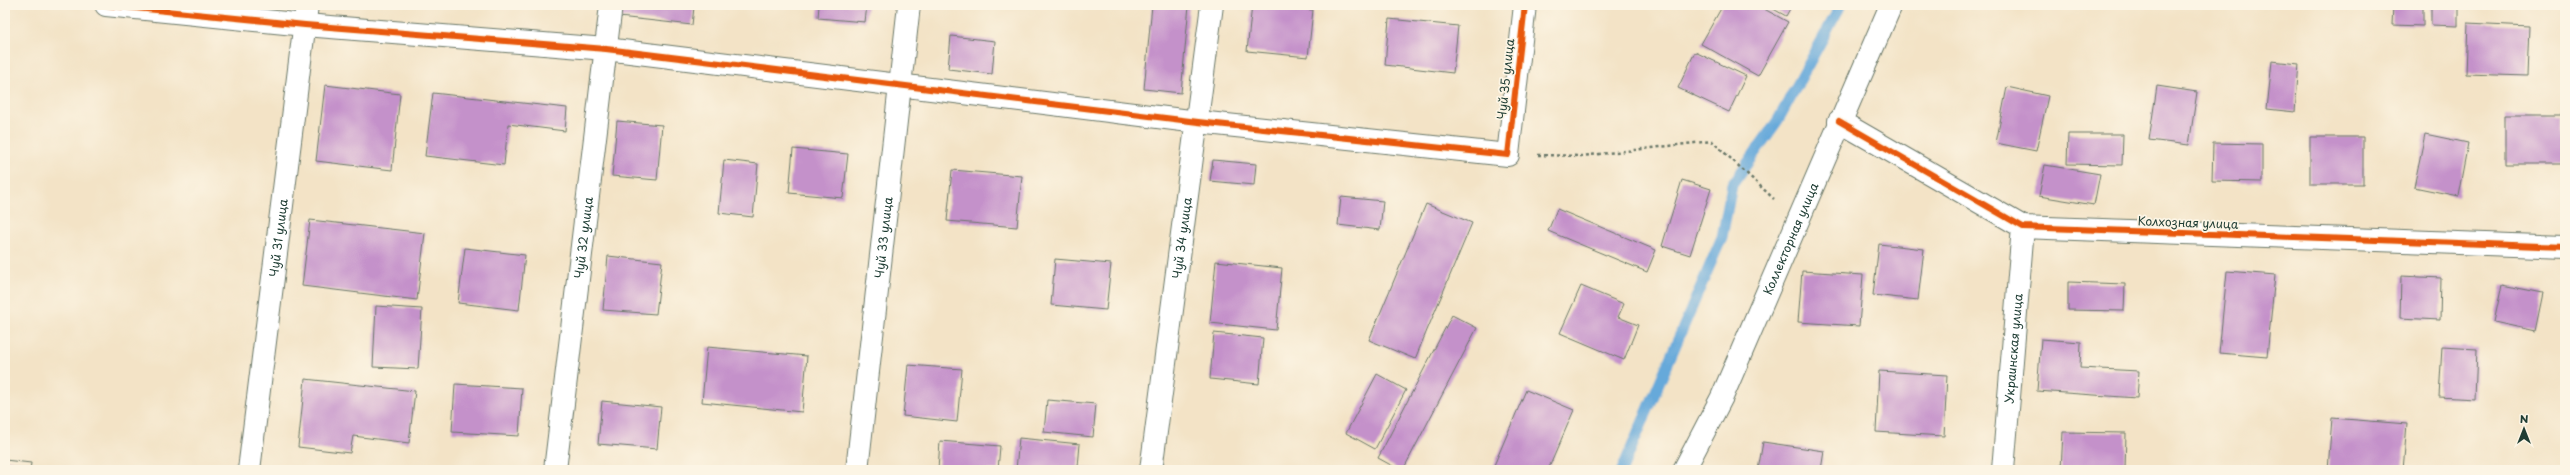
<svg xmlns="http://www.w3.org/2000/svg" width="2570" height="475" font-family="'Playpen Sans',sans-serif">
<rect width="100%" height="100%" fill="#fcf5e5"/>
<filter id="ink" filterUnits="userSpaceOnUse"><feTurbulence type="fractalNoise" baseFrequency=".025" numOctaves="2"/><feDisplacementMap in="SourceGraphic" scale="8" xChannelSelector="R" yChannelSelector="G"/><feConvolveMatrix kernelMatrix="1 2 1 2 8 2 1 2 1" color-interpolation-filters="sRGB"/></filter>
<filter id="wash" filterUnits="userSpaceOnUse"><feTurbulence type="fractalNoise" baseFrequency=".012" numOctaves="4" result="noise"/><feDisplacementMap in="SourceGraphic" scale="16" xChannelSelector="R" yChannelSelector="G"/><feGaussianBlur stdDeviation="0.9" result="paint"/><feColorMatrix in="noise" values="0 0 0 0 0 0 0 0 0 0 0 0 0 0 0 0 0 1.4 0 .05"/><feComposite in="paint" operator="in"/></filter>
<g filter="url(#wash)">
<rect width="100%" height="100%" fill="#f3e3c6"/>
<g fill="none" stroke-linecap="round" stroke-linejoin="round">
<path stroke="#66a9da" stroke-width="11" d="M1622,470L1722,237L1732,185L1778,120L1841,5"/>
</g>
<g id="blocks">
<path fill="#c491ca" d="M621,5L694,7L692,25L619,17Z
M819,5H867L865,22L818,18Z
M1152,5H1189L1181,93L1144,89Z
M1252,5L1313,10L1308,57L1247,51Z
M1723,5H1757L1788,22L1758,76L1701,44Z
M1766,5H1792L1786,16Z
M2393,5H2423V26L2392,25Z
M2431,5H2458V26L2431,25Z
M1389,19L1458,26L1453,73L1385,65Z
M2468,23L2529,26L2527,76L2466,74Z
M951,36L995,41L992,74L948,69Z
M1695,52L1746,76L1729,112L1678,88Z
M2272,61L2299,64L2295,112L2267,109Z
M325,85L400,94L392,170L316,161Z
M2157,86L2197,92L2189,145L2149,140Z
M2007,87L2048,96L2036,151L1996,143Z
M433,93L567,108L565,131L508,124L504,165L425,156Z
M2505,115H2565V164H2505Z
M617,121L662,125L657,180L612,176Z
M2068,134H2123L2122,165L2067,164Z
M2425,134L2468,143L2458,196L2414,187Z
M2310,137H2363V184H2310Z
M2213,143L2262,144V182L2212,181Z
M793,149L848,154L843,198L789,193Z
M724,160L758,164L753,217L719,213Z
M1213,160L1256,164L1254,185L1210,181Z
M2045,165L2100,174L2094,205L2039,196Z
M952,170L1022,176L1017,227L947,221Z
M1682,180L1711,189L1690,255L1662,246Z
M1341,197L1383,201L1380,230L1338,225Z
M1426,204L1472,223L1415,359L1369,340Z
M1557,209L1656,250L1647,272L1548,231Z
M310,220L425,233L417,300L302,286Z
M1879,244L1924,249L1918,300L1873,295Z
M465,248L525,255L519,310L458,303Z
M608,256L662,262L656,314L603,310Z
M1055,259L1111,264L1106,310L1051,305Z
M1216,261L1282,268L1276,330L1210,323Z
M1802,271L1863,275L1859,326L1798,322Z
M2227,271L2275,275L2267,357L2219,353Z
M2401,276L2441,278L2440,320L2400,318Z
M2068,282L2125,284L2124,311L2068,310Z
M2502,285L2543,293L2535,331L2494,322Z
M1581,286L1624,304L1618,317L1638,325L1624,360L1560,333Z
M376,306L422,309L418,369L373,367Z
M1452,315L1477,328L1403,470H1400L1378,458Z
M1214,333L1263,338L1259,384L1210,379Z
M2041,339L2081,342L2080,368L2139,371L2137,398L2037,391Z
M707,347L807,356L802,412L702,402Z
M2442,347L2477,349L2475,399L2439,397Z
M908,365L962,369L957,422L903,416Z
M1879,371L1947,375L1944,436L1876,432Z
M1377,374L1406,390L1375,449L1346,433Z
M305,379L415,391L409,443L353,436L350,453L298,447Z
M455,384L522,388L519,436L452,432Z
M1526,390L1574,410L1548,470H1492Z
M1047,400L1096,404L1093,437L1044,432Z
M602,401L661,407L657,449L598,444Z
M2332,418L2407,424L2403,470L2328,469Z
M2063,432L2126,433L2125,470H2061Z
M1019,438L1080,444L1078,467L1104,470H1016Z
M940,441L1000,446L998,470H938Z
M1763,442L1824,451L1821,470H1758Z
M5,460L31,463L30,470H5Z"/>
</g>
</g>
<g filter="url(#ink)">
<use href="#blocks" fill-opacity="0" stroke="#697767" stroke-width="1"/>
<g fill="none" stroke-linecap="round" stroke-linejoin="round">
<g stroke="#697767" stroke-width="24">
<g id="minor">
<path d="M106,5L305,25L606,49L1198,122L1508,155L1525,5"/>
<path d="M1839,121L2023,227L2565,247"/>
<path id="s1" d="M249,470L307,5"/>
<path id="s2" d="M555,470L611,5"/>
<path id="s3" d="M857,470L909,5"/>
<path id="s4" d="M1151,470L1212,5"/>
<path id="s5" d="M1684,470L1722,397L1891,5"/>
<path id="s6" d="M2003,470L2023,227"/>
</g>
</g>
<path stroke="#697767" stroke-width="2.5" stroke-dasharray="3 3" stroke-linecap="butt" d="M1538,155L1582,156L1712,141L1774,199"/>
<use href="#minor" stroke="#fff" stroke-width="22"/>
<g stroke="#fcf5e5" stroke-width="8">
<path id="cycleway" d="M106,5L305,25L606,49L1198,122L1508,155L1525,5
M1839,121L2023,227L2565,247"/>
</g>
<use href="#cycleway" stroke="#e8590c" stroke-width="6"/>
</g>
</g>
<g text-anchor="middle" dominant-baseline="central" stroke-width="3.5" stroke-linejoin="round" paint-order="stroke">
<g font-size="12" fill="#1f3d34" stroke="#fcf5e5">
<text transform="translate(1505 79) rotate(-84)">Чуй 35 улица</text>
<text transform="translate(2188 222) rotate(2)">Колхозная улица</text>
<text stroke="none"><textPath href="#s3" startOffset="234">Чуй 33 улица</textPath></text>
<text stroke="none"><textPath href="#s1" startOffset="234">Чуй 31 улица</textPath></text>
<text stroke="none"><textPath href="#s2" startOffset="234">Чуй 32 улица</textPath></text>
<text stroke="none"><textPath href="#s4" startOffset="234">Чуй 34 улица</textPath></text>
<text stroke="none"><textPath href="#s5" startOffset="255">Коллекторная улица</textPath></text>
<text stroke="none"><textPath href="#s6" startOffset="122">Украинская улица</textPath></text>
</g>
</g>
<rect width="2570" height="475" fill="none" stroke="#fcf5e5" stroke-width="20"/>
<g transform="translate(2524 429)" stroke="#fcf5e5" stroke-width="3" paint-order="stroke">
<path d="M0-3L7 15L0 10L-7 15Z" fill="#1f3d34"/>
<text y="-6" font-size="11" font-weight="bold" text-anchor="middle" fill="#1f3d34">N</text>
</g>
</svg>
